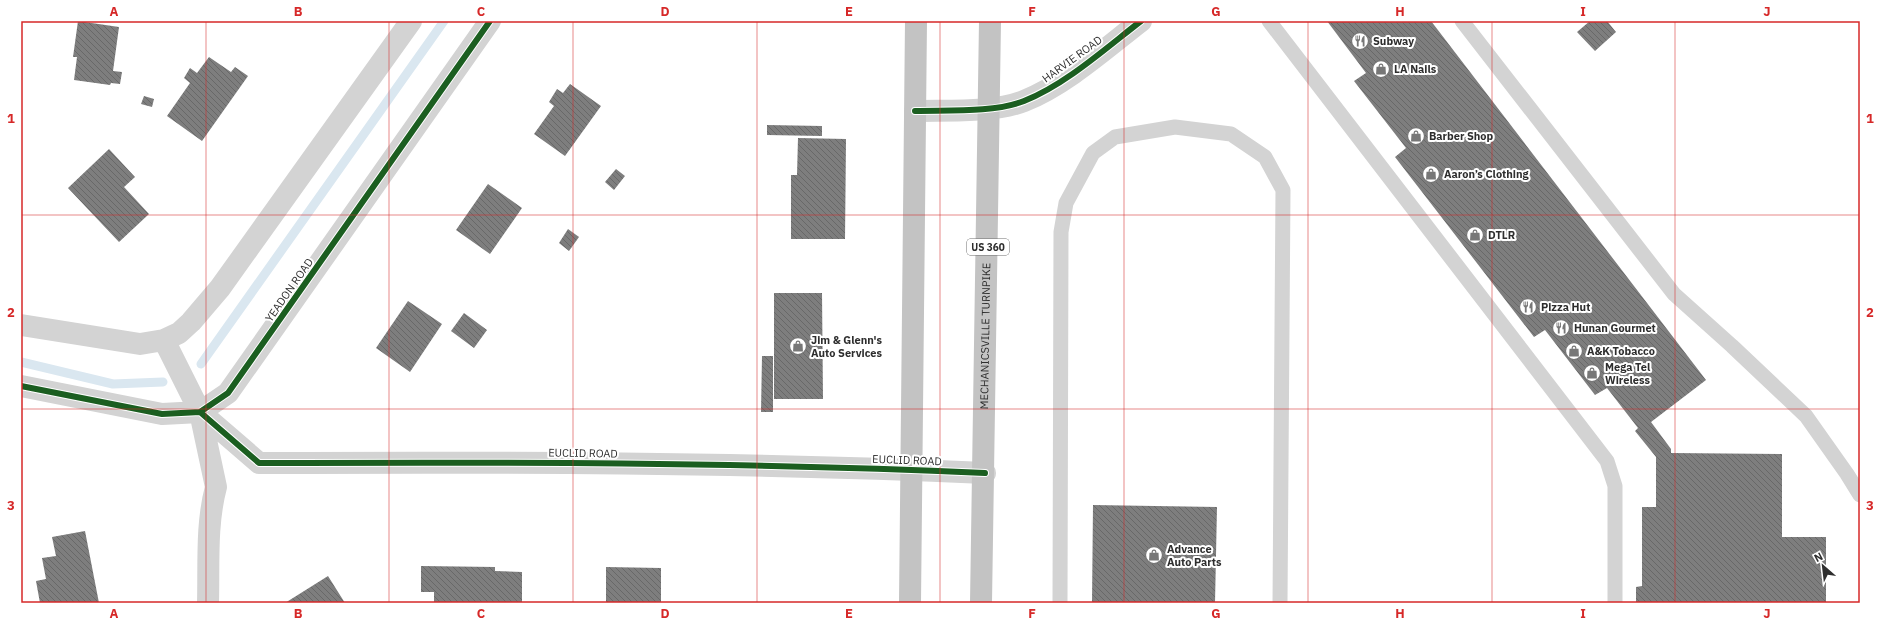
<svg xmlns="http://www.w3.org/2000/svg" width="1881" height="624" font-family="'IBM Plex Sans',sans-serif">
<defs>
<pattern id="building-back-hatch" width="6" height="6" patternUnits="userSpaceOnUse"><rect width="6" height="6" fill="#7e7e7e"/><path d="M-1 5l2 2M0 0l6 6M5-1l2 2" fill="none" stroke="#686868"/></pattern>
</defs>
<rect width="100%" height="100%" fill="#fff"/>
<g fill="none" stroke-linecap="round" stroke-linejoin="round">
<path stroke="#dae7f0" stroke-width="9" d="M21,362L113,384L163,382
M201,364L444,21"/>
</g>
<path fill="url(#building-back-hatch)" d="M78,21L119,27L113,71L122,72L120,84L111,83L110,85L74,80L77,57H73Z
M1327,21H1431L1706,380L1651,422L1671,449V453L1782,454V537H1826V603H1636V587L1642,586V507H1656V457L1635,431L1638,428L1607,388L1595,395L1545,330L1534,337L1395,157L1406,148L1354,81L1366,73Z
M1590,21H1607L1616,32L1595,51L1577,32Z
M209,57L231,72L235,67L248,76L202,141L167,116L190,83L184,78L190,68L197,73Z
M570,84L601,106L565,156L534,134L554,106L549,102L557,89L563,93Z
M144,96L154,99L152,107L141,104Z
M767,125L822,126V136L767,135Z
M798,138L846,139L845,239H791V175H797Z
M109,149L135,177L124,187L149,214L119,242L68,188Z
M616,169L625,176L614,190L605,182Z
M488,184L522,208L490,254L456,230Z
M568,229L579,237L569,251L559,243Z
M774,293H822L823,399H774Z
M408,301L442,324L410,372L376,348Z
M464,313L487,330L474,348L451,331Z
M762,356H773V412H761Z
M1093,505L1217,507L1215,603H1092Z
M85,531L99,603H40L36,581L46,579L42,558L56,556L52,537Z
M421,566L495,567V571L522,572V603H434V592H421Z
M606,567L661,568V603H606Z
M328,576L345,603H285Z"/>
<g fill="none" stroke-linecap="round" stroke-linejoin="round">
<path stroke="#d3d3d3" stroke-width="15" d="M1269,21L1607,461L1615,486V603
M1462,21L1674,294L1732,346L1806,416L1847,474L1860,495
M1060,603L1061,232L1066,203L1093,153L1115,137L1175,127L1231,134L1265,157L1283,190L1280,603"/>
<path stroke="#d3d3d3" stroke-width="22" d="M21,325L140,344L164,340L179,333L191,322L220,288L411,21
M164,340L200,412L216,487C206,524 209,565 208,603
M21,386L162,414L200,412L228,393L490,21
M200,412L259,463C501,462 743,462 985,473"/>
<path stroke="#d3d3d3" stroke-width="22" d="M915,111C947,110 994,113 1024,101C1065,85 1106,48 1141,21"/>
<g stroke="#c3c3c3" stroke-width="22">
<path d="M910,603L916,21"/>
<path id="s1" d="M981,603L990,21"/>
</g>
<g stroke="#fff" stroke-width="8">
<path id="cycleway" d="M915,111C947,110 994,113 1024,101C1065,85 1106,48 1141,21
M21,386L162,414L200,412L228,393L490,21
M200,412L259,463C501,462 743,462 985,473"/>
</g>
<use href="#cycleway" stroke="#1b5e20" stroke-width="6"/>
</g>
<path fill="none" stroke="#d62828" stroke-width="1" stroke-opacity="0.55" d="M206,21V603M389,21V603M573,21V603M757,21V603M940,21V603M1124,21V603M1308,21V603M1492,21V603M1675,21V603M21,215H1860M21,409H1860"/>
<defs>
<g id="restaurant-ring" transform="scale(0.9)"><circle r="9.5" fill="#fff" stroke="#777" stroke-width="1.5"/><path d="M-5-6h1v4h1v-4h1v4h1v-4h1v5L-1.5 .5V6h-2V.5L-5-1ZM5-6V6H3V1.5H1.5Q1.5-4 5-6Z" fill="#777"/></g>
<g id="shop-ring" transform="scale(0.9)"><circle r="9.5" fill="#fff" stroke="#777" stroke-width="1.5"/><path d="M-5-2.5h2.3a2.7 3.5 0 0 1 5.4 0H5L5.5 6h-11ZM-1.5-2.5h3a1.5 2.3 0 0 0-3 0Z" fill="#777"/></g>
</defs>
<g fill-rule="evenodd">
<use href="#restaurant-ring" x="1360" y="41"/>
<use href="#shop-ring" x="1381" y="69"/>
<use href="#shop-ring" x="1416" y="136"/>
<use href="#shop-ring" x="1431" y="174"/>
<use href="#shop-ring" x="1475" y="235"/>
<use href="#restaurant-ring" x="1528" y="307"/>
<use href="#restaurant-ring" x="1561" y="328"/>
<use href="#shop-ring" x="798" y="346"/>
<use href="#shop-ring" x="1574" y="351"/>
<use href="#shop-ring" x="1592" y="373"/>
<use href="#shop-ring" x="1154" y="555"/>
</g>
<g text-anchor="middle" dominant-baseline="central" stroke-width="4" stroke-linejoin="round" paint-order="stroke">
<rect fill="#fff" stroke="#6d6d6d" stroke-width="1" x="967" y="239" width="42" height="16" rx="3"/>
<g font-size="10" font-weight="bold" fill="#2e2e2e">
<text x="988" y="247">US 360</text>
</g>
<g font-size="11" font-weight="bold" fill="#2e2e2e" stroke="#fff" text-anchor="start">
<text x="1373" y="41">Subway</text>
<text x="1394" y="69">LA Nails</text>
<text x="1429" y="136">Barber Shop</text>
<text x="1444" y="174">Aaron’s Clothing</text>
<text x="1488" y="235">DTLR</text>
<text x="1541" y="307">Pizza Hut</text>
<text x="1574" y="328">Hunan Gourmet</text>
<text x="811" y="340">Jim &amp; Glenn's<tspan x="811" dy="13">Auto Services</tspan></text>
<text x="1587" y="351">A&amp;K Tobacco</text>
<text x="1605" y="367">Mega Tel<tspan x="1605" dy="13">Wireless</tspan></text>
<text x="1167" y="549">Advance<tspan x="1167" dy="13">Auto Parts</tspan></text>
</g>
<g font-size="11" fill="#2e2e2e" stroke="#fff">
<text transform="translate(1072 59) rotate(-36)">HARVIE ROAD</text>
<text transform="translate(289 290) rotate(-55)">YEADON ROAD</text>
<text stroke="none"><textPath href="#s1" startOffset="267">MECHANICSVILLE TURNPIKE</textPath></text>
<text transform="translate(583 453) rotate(1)">EUCLID ROAD</text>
<text transform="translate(907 460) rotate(2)">EUCLID ROAD</text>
</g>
</g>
<rect width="1881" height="624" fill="none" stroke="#ffffff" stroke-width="44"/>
<g transform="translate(1823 566) rotate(332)" stroke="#ffffff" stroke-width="3" paint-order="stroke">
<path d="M0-3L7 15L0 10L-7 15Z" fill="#2e2e2e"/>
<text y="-6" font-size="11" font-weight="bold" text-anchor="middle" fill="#2e2e2e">N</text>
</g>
<rect x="22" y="22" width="1837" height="580" fill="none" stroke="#d62828" stroke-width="1.5"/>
<g font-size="13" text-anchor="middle" font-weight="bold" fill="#d62828">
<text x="114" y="16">A</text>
<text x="298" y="16">B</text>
<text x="481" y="16">C</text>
<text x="665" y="16">D</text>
<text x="849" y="16">E</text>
<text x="1032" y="16">F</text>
<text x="1216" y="16">G</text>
<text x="1400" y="16">H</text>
<text x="1583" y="16">I</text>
<text x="1767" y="16">J</text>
<text x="11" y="123">1</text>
<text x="1870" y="123">1</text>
<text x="11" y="317">2</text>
<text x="1870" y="317">2</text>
<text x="11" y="510">3</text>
<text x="1870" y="510">3</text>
<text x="114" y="618">A</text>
<text x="298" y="618">B</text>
<text x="481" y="618">C</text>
<text x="665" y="618">D</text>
<text x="849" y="618">E</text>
<text x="1032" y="618">F</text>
<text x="1216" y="618">G</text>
<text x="1400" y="618">H</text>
<text x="1583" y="618">I</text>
<text x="1767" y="618">J</text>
</g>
</svg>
